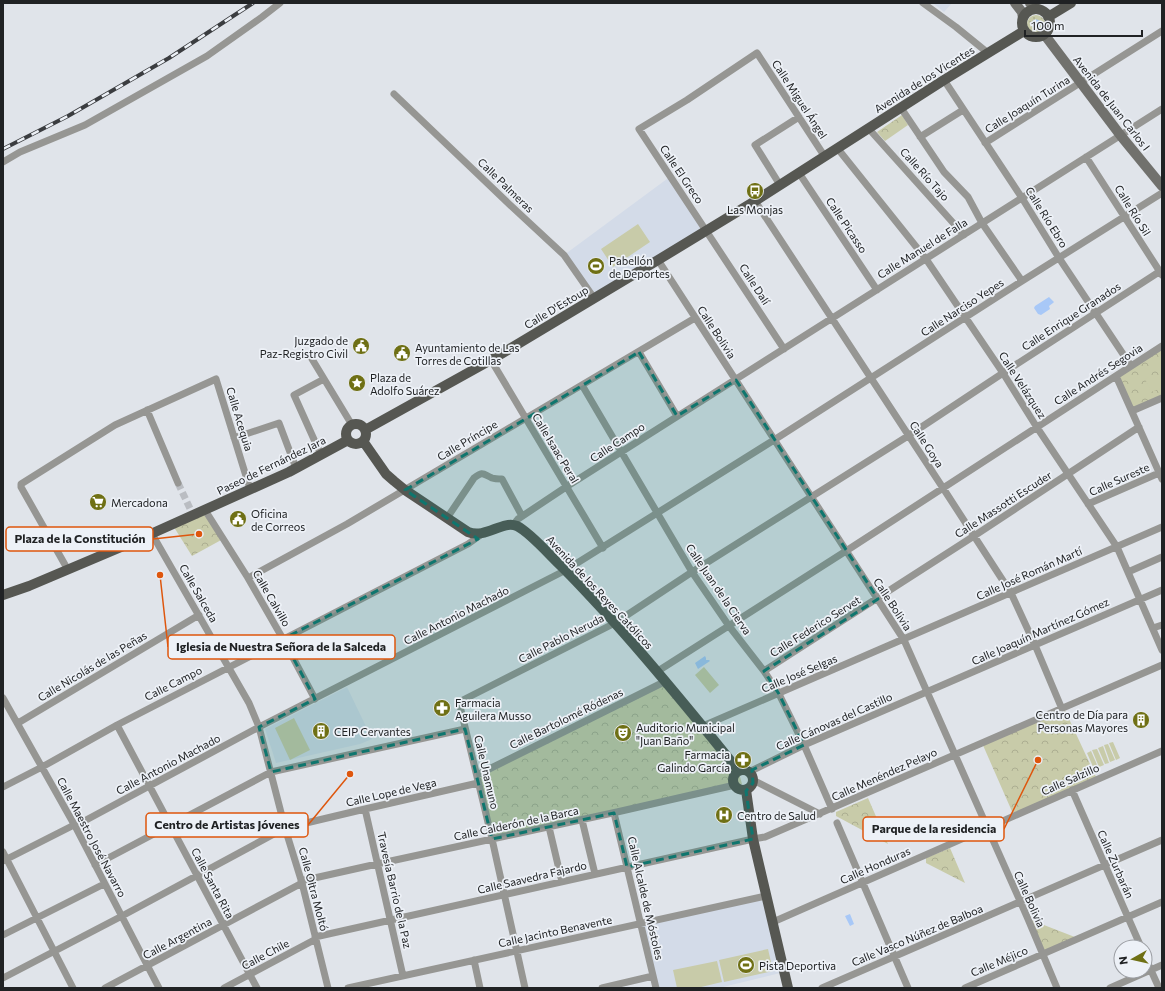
<svg xmlns="http://www.w3.org/2000/svg" width="1165" height="991" font-family="Commissioner,sans-serif">
<defs>
<pattern id="grass-dots" width="8" height="8" patternUnits="userSpaceOnUse"><rect width="8" height="8" fill="#c8cba9"/><path d="M2 2h.1M6 6h.1" fill="none" stroke="#acae91" stroke-width="1.8" stroke-linecap="round"/></pattern>
<pattern id="park-crowns" width="20" height="18" patternUnits="userSpaceOnUse"><rect width="20" height="18" fill="#c8cba9"/><path d="M2 6a3 3 0 1 1 6 0M12 15a3 3 0 1 1 6 0" fill="none" stroke="#acae91"/></pattern>
</defs>
<rect width="100%" height="100%" fill="#e0e4ea"/>
<path fill="#d3dbe8" d="M933,3H952L944,12Z
M671,176L707,231L594,298L564,255Z
M347,687L372,739L360,744L276,763L265,729Z
M766,896L784,972L719,988H656L641,923Z"/>
<path fill="url(#grass-dots)" d="M1027 24a9 9 0 1 1 18 0a9 9 0 1 1-18 0Z"/>
<path fill="url(#park-crowns)" d="M902,115L908,125L885,141L877,132Z
M1162,346V398L1132,411L1116,376Z
M205,510L223,539L192,556L172,524Z
M666,681L739,773L742,784L614,813L492,839L477,775Z
M1064,708L1097,779L1014,816L982,743Z
M868,798L888,844L836,816V812Z
M950,848L965,883L926,863V858Z
M1031,920L1080,939L1042,955Z"/>
<path fill="#c8cba9" d="M638,224L650,242L613,267L601,249Z
M1157,374L1162,384V388L1151,392L1145,379Z
M704,667L719,685L710,693L695,675Z
M294,718L310,750L290,760L275,728Z
M1113,742L1120,758L1116,760L1109,743Z
M1108,744L1115,760L1110,762L1104,745Z
M1103,746L1109,763L1105,764L1098,748Z
M1097,749L1104,765L1099,767L1092,750Z
M1091,751L1098,767L1094,769L1087,753Z
M768,949L773,971L724,982L719,960Z
M717,961L722,982L697,988H677L673,970Z"/>
<path fill="#a8c8f7" d="M1031.5 24a4.5 4.5 0 1 1 9 0a4.5 4.5 0 1 1-9 0Z
M1049,297L1054,302L1053,303L1049,306L1050,309L1041,315L1038,314L1034,308L1035,306Z
M705,656L706,658V660H709L710,661L698,669L695,663Z
M850,914L854,924L850,926L845,916Z"/>
<g fill="none" stroke-linecap="round" stroke-linejoin="round">
<path stroke="#babdc2" stroke-width="7" stroke-dasharray="7 3.5" stroke-linecap="butt" d="M178,483L193,515"/>
<path stroke="#969693" stroke-width="7" d="M923,3L956,27L988,53
M944,80L1022,198L1059,258L1131,366
M394,94L509,204L564,255L594,298
M901,108L944,172L968,197L982,223L1022,281
M869,129L964,235
M920,137L963,110
M985,143L1162,31
M838,149L926,259L1003,373L1036,426L1117,547L1162,650
M1086,157L1162,275
M3,162L20,152L85,125L207,56L262,17L280,3
M799,173L877,290
M780,185L755,145L799,117
M755,201L943,488L1011,593L1035,645L1062,709
M658,260L904,640L1028,919L1057,988
M784,349L639,129L687,100L757,53L825,157
M639,352L677,416
M312,359L352,425
M491,360L603,548
M1116,376L1162,479
M582,385L692,572L729,626L764,671L779,694L804,745L832,809
M147,410L178,483
M1132,411L1162,398
M234,438L279,423L296,468
M321,455L294,395L324,379
M1088,504L1159,473
M205,510L248,578L283,639L315,699
M447,518L474,478C483,471 483,474 492,478C495,479 499,479 502,479L522,516
M513,525L518,519L566,487L1162,109
M152,534L249,703L259,727L285,828L302,883L328,988
M68,570L21,487V484L115,425L216,379L250,489
M1128,572L1162,557
M248,578L347,524L695,318
M1153,628L1162,625
M658,671L846,551L1162,346
M764,671L974,536L1139,427
M3,698L75,826L159,988
M18,723L199,615
M117,725L257,988
M703,726L1162,527
M749,772L804,745L1162,590
M477,775L666,681
M753,780L820,814
M3,787L42,767L117,725L468,544L482,534
M1072,790L1141,947
M365,809L403,976
M614,813L656,988
M582,820L595,874
M837,823L908,988
M75,826L259,727L566,570L774,440L1022,281L1162,193
M549,827L562,882
M3,852L73,988
M3,861L74,825
M95,865L271,772L465,729
M301,881L377,864L617,812L735,785
M773,922L1162,751
M3,935L104,884
M315,937L753,839L765,837L1162,665
M1145,957L1159,988
M474,960L480,988
M3,978L122,916L285,828L365,809L478,783
M105,988L302,883
M224,988L316,939
M348,988L766,896
M525,988L492,839L459,702L615,623L692,572L908,436L1003,373L1162,270
M602,988L653,976
M822,988L1162,840
M965,988L1162,902
M1110,988L1162,965"/>
<path stroke="#71716d" stroke-width="10" d="M1015,3L1022,12L1023,18
M1030,3L1037,9
M1044,34L1121,136L1162,186"/>
<path stroke="#565752" stroke-width="10" d="M1022 23a14 14 0 1 1 28 0a14 14 0 1 1-28 0Z
M1048,17L1071,3
M346 434a10 10 0 1 1 20 0a10 10 0 1 1-20 0Z
M365,430L491,360L658,260L755,201L944,80L1024,31
M363,441L386,474L394,481L405,490L468,532C486,539 502,520 517,526C529,532 546,551 556,561C573,577 588,594 604,611C651,662 695,717 739,771
M3,595L29,586L133,542L289,472L348,440
M733 780a10 10 0 1 1 20 0a10 10 0 1 1-20 0Z
M746,790L753,839L788,988"/>
<g stroke="#3b3d40" stroke-width="4">
<path id="rail" d="M3,149L68,116L169,58L253,3"/>
</g>
<use href="#rail" stroke="#edf1f7" stroke-width="2.5" stroke-dasharray="8" stroke-linecap="butt"/>
</g>
<path fill="#0f766e" fill-opacity="0.2" stroke="#0f766e" stroke-width="3" stroke-dasharray="8 5" stroke-linejoin="round" d="M639,352L677,416L736,380L878,599L764,671L779,694L804,745L752,770L753,783L746,791L753,839L627,867L614,813L492,839L465,729L271,772L259,727L315,699L283,639L478,539L405,490Z"/>
<defs>
<g id="bus-disc" transform="scale(0.9)"><circle r="9.5" fill="#6f7015" stroke="#edf1f7"/><path d="M-5-6H5V4H4V6H2V4H-2V6H-4V4H-5ZM-3.5-4V0h7V-4ZM-3.5 1.2v1.5H-2V1.2ZM2 1.2v1.5H3.5V1.2Z" fill="#fff"/></g>
<g id="stadium-disc" transform="scale(0.9)"><circle r="9.5" fill="#6f7015" stroke="#edf1f7"/><path d="M0-5a6.5 5 0 1 0 0 10a6.5 5 0 1 0 0-10ZM-3.5-1.8h7v3.6h-7Z" fill="#fff"/></g>
<g id="civic-disc" transform="scale(0.9)"><circle r="9.5" fill="#6f7015" stroke="#edf1f7"/><path d="M-.6-6.5H3V-4.5H.6V-3L4-1V1h2V6H-6V1h2V-1L-.6-3ZM-1.2 2.5V6h2.4V2.5Z" fill="#fff"/></g>
<g id="sight-disc" transform="scale(0.9)"><circle r="9.5" fill="#6f7015" stroke="#edf1f7"/><path d="M0-6L1.8-2.2L6-1.7L2.9 1.2L3.7 5.4L0 3.3L-3.7 5.4L-2.9 1.2L-6-1.7L-1.8-2.2Z" fill="#fff"/></g>
<g id="supermarket-disc" transform="scale(0.9)"><circle r="9.5" fill="#6f7015" stroke="#edf1f7"/><path d="M-6-5.5h2.5l.6 2H6L4.5 2H-2.5L-4.4-4H-6ZM-1.5 3.2a1.3 1.3 0 1 0 .1 0ZM3 3.2a1.3 1.3 0 1 0 .1 0Z" fill="#fff"/></g>
<g id="pharmacy-disc" transform="scale(0.9)"><circle r="9.5" fill="#6f7015" stroke="#edf1f7"/><path d="M-2-6h4v4h4v4h-4v4h-4v-4h-4v-4h4Z" fill="#fff"/></g>
<g id="building-disc" transform="scale(0.9)"><circle r="9.5" fill="#6f7015" stroke="#edf1f7"/><path d="M-4-6H4V6H1V3H-1V6H-4ZM-2.5-4.3h1.7v1.8h-1.7ZM.8-4.3h1.7v1.8H.8ZM-2.5-1h1.7V.8h-1.7ZM.8-1h1.7V.8H.8Z" fill="#fff"/></g>
<g id="theatre-disc" transform="scale(0.9)"><circle r="9.5" fill="#6f7015" stroke="#edf1f7"/><path d="M-5-5.5Q0-4 5-5.5V0Q5 5 0 6Q-5 5-5 0ZM-3.3-2.5H-1v1.5H-3.3ZM1-2.5H3.3v1.5H1ZM-2.8 1Q0 5.5 2.8 1Z" fill="#fff"/></g>
<g id="hospital-disc" transform="scale(0.9)"><circle r="9.5" fill="#6f7015" stroke="#edf1f7"/><path d="M-5-5h3v3.5h4V-5h3V5h-3V1.5h-4V5h-3Z" fill="#fff"/></g>
</defs>
<g fill-rule="evenodd">
<use href="#bus-disc" x="755" y="191"/>
<use href="#stadium-disc" x="596" y="266"/>
<use href="#civic-disc" x="361" y="346"/>
<use href="#civic-disc" x="402" y="353"/>
<use href="#sight-disc" x="357" y="383"/>
<use href="#supermarket-disc" x="98" y="502"/>
<use href="#civic-disc" x="238" y="519"/>
<use href="#pharmacy-disc" x="442" y="708"/>
<use href="#building-disc" x="1141" y="720"/>
<use href="#building-disc" x="321" y="731"/>
<use href="#theatre-disc" x="623" y="733"/>
<use href="#pharmacy-disc" x="743" y="760"/>
<use href="#hospital-disc" x="724" y="815"/>
<use href="#stadium-disc" x="746" y="965"/>
</g>
<g text-anchor="middle" dominant-baseline="central" stroke-width="3.5" stroke-linejoin="round" paint-order="stroke">
<g font-size="11" fill="#202224" stroke="#edf1f7">
<text transform="translate(924 79) rotate(-32)">Avenida de los Vicentes</text>
<text transform="translate(800 99) rotate(57)">Calle Miguel Ángel</text>
<text transform="translate(1112 103) rotate(52)">Avenida de Juan Carlos I</text>
<text transform="translate(1027 104) rotate(-32)">Calle Joaquín Turina</text>
<text transform="translate(682 174) rotate(56)">Calle El Greco</text>
<text transform="translate(925 174) rotate(48)">Calle Río Tajo</text>
<text transform="translate(506 185) rotate(44)">Calle Palmeras</text>
<text transform="translate(1133 210) rotate(58)">Calle Río Sil</text>
<text transform="translate(1047 217) rotate(58)">Calle Río Ebro</text>
<text transform="translate(847 225) rotate(56)">Calle Picasso</text>
<text transform="translate(922 248) rotate(-32)">Calle Manuel de Falla</text>
<text transform="translate(755 284) rotate(57)">Calle Dalí</text>
<text transform="translate(556 307) rotate(-31)">Calle D'Estoup</text>
<text transform="translate(962 307) rotate(-33)">Calle Narciso Yepes</text>
<text transform="translate(1071 316) rotate(-33)">Calle Enrique Granados</text>
<text transform="translate(717 332) rotate(57)">Calle Bolivia</text>
<text transform="translate(1098 374) rotate(-33)">Calle Andrés Segovia</text>
<text transform="translate(1023 385) rotate(57)">Calle Velázquez</text>
<text transform="translate(240 419) rotate(73)">Calle Acequia</text>
<text transform="translate(467 440) rotate(-31)">Calle Príncipe</text>
<text transform="translate(617 442) rotate(-33)">Calle Campo</text>
<text transform="translate(927 444) rotate(57)">Calle Goya</text>
<text transform="translate(556 448) rotate(59)">Calle Isaac Peral</text>
<text transform="translate(271 465) rotate(-26)">Paseo de Fernández Jara</text>
<text transform="translate(1119 479) rotate(-24)">Calle Sureste</text>
<text transform="translate(1003 504) rotate(-33)">Calle Massotti Escuder</text>
<text transform="translate(1029 573) rotate(-24)">Calle José Román Martí</text>
<text transform="translate(719 589) rotate(56)">Calle Juan de la Cierva</text>
<text transform="translate(600 592) rotate(47)">Avenida de los Reyes Católicos</text>
<text transform="translate(199 593) rotate(60)">Calle Salceda</text>
<text transform="translate(272 598) rotate(60)">Calle Calvillo</text>
<text transform="translate(893 604) rotate(57)">Calle Bolivia</text>
<text transform="translate(456 615) rotate(-27)">Calle Antonio Machado</text>
<text transform="translate(815 626) rotate(-32)">Calle Federico Servet</text>
<text transform="translate(1040 631) rotate(-24)">Calle Joaquín Martínez Gómez</text>
<text transform="translate(561 638) rotate(-27)">Calle Pablo Neruda</text>
<text transform="translate(92 666) rotate(-31)">Calle Nicolás de las Peñas</text>
<text transform="translate(799 673) rotate(-23)">Calle José Selgas</text>
<text transform="translate(173 683) rotate(-27)">Calle Campo</text>
<text transform="translate(566 718) rotate(-26)">Calle Bartolomé Ródenas</text>
<text transform="translate(834 721) rotate(-24)">Calle Cánovas del Castillo</text>
<text transform="translate(168 764) rotate(-28)">Calle Antonio Machado</text>
<text transform="translate(487 772) rotate(77)">Calle Unamuno</text>
<text transform="translate(884 774) rotate(-24)">Calle Menéndez Pelayo</text>
<text transform="translate(1070 779) rotate(-24)">Calle Salzillo</text>
<text transform="translate(391 792) rotate(-13)">Calle Lope de Vega</text>
<text transform="translate(516 823) rotate(-12)">Calle Calderón de la Barca</text>
<text transform="translate(92 837) rotate(62)">Calle Maestro José Navarro</text>
<text transform="translate(1116 864) rotate(66)">Calle Zurbarán</text>
<text transform="translate(875 865) rotate(-24)">Calle Honduras</text>
<text transform="translate(532 877) rotate(-13)">Calle Saavedra Fajardo</text>
<text transform="translate(213 883) rotate(62)">Calle Santa Rita</text>
<text transform="translate(314 889) rotate(75)">Calle Oltra Moltó</text>
<text transform="translate(395 890) rotate(77)">Travesía Barrio de la Paz</text>
<text transform="translate(646 898) rotate(77)">Calle Alcalde de Móstoles</text>
<text transform="translate(1030 899) rotate(66)">Calle Bolivia</text>
<text transform="translate(555 931) rotate(-12)">Calle Jacinto Benavente</text>
<text transform="translate(917 935) rotate(-23)">Calle Vasco Núñez de Balboa</text>
<text transform="translate(177 938) rotate(-28)">Calle Argentina</text>
<text transform="translate(265 954) rotate(-28)">Calle Chile</text>
<text transform="translate(999 961) rotate(-23)">Calle Méjico</text>
</g>
<g font-size="11" fill="#202224" stroke="#edf1f7" text-anchor="start">
<text x="755" y="209" text-anchor="middle">Las Monjas</text>
<text x="609" y="260">Pabellón<tspan x="609" dy="13">de Deportes</tspan></text>
<text x="348" y="340" text-anchor="end">Juzgado de<tspan x="348" dy="13">Paz-Registro Civil</tspan></text>
<text x="415" y="347">Ayuntamiento de Las<tspan x="415" dy="13">Torres de Cotillas</tspan></text>
<text x="370" y="377">Plaza de<tspan x="370" dy="13">Adolfo Suárez</tspan></text>
<text x="111" y="502">Mercadona</text>
<text x="251" y="513">Oficina<tspan x="251" dy="13">de Correos</tspan></text>
<text x="455" y="702">Farmacia<tspan x="455" dy="13">Aguilera Musso</tspan></text>
<text x="1128" y="714" text-anchor="end">Centro de Día para<tspan x="1128" dy="13">Personas Mayores</tspan></text>
<text x="636" y="727">Auditorio Municipal<tspan x="636" dy="13">"Juan Baño"</tspan></text>
<text x="334" y="731">CEIP Cervantes</text>
<text x="730" y="754" text-anchor="end">Farmacia<tspan x="730" dy="13">Galindo García</tspan></text>
<text x="737" y="815">Centro de Salud</text>
<text x="759" y="965">Pista Deportiva</text>
</g>
</g>
<path fill="none" stroke="#de560d" stroke-width="1.5" d="M199 534L153 539M160 575L168 647M350 774L308 825M1038 760L1004 829"/>
<g fill="#de560d" stroke="#edf1f7" stroke-width="1.5">
<circle cx="199" cy="534" r="4"/>
<circle cx="160" cy="575" r="4"/>
<circle cx="350" cy="774" r="4"/>
<circle cx="1038" cy="760" r="4"/>
</g>
<g fill="#edf1f7" stroke="#de560d" stroke-width="1.5">
<rect x="6" y="527" width="147" height="24" rx="4"/>
<rect x="168" y="635" width="227" height="24" rx="4"/>
<rect x="146" y="813" width="162" height="24" rx="4"/>
<rect x="863" y="817" width="141" height="24" rx="4"/>
</g>
<g font-size="12" text-anchor="middle" font-weight="bold" fill="#202224">
<text x="80" y="543">Plaza de la Constitución</text>
<text x="281" y="651">Iglesia de Nuestra Señora de la Salceda</text>
<text x="227" y="829">Centro de Artistas Jóvenes</text>
<text x="934" y="833">Parque de la residencia</text>
</g>
<rect width="1165" height="991" fill="none" stroke="#202224" stroke-width="8"/>
<g transform="translate(1133 959) rotate(262)"><circle r="19" fill="#edf1f7" stroke="#9b9ea3"/>
<path d="M0-3L7 15L0 10L-7 15Z" fill="#6f7015"/>
<text y="-6" font-size="11" font-weight="bold" text-anchor="middle" fill="#202224">N</text>
</g>
<path d="M1025 30v6h117v-6" fill="none" stroke="#202224" stroke-width="2"/>
<text x="1031" y="30" font-size="12" fill="#202224" stroke="#edf1f7" stroke-width="3" paint-order="stroke">100 m</text>
</svg>
